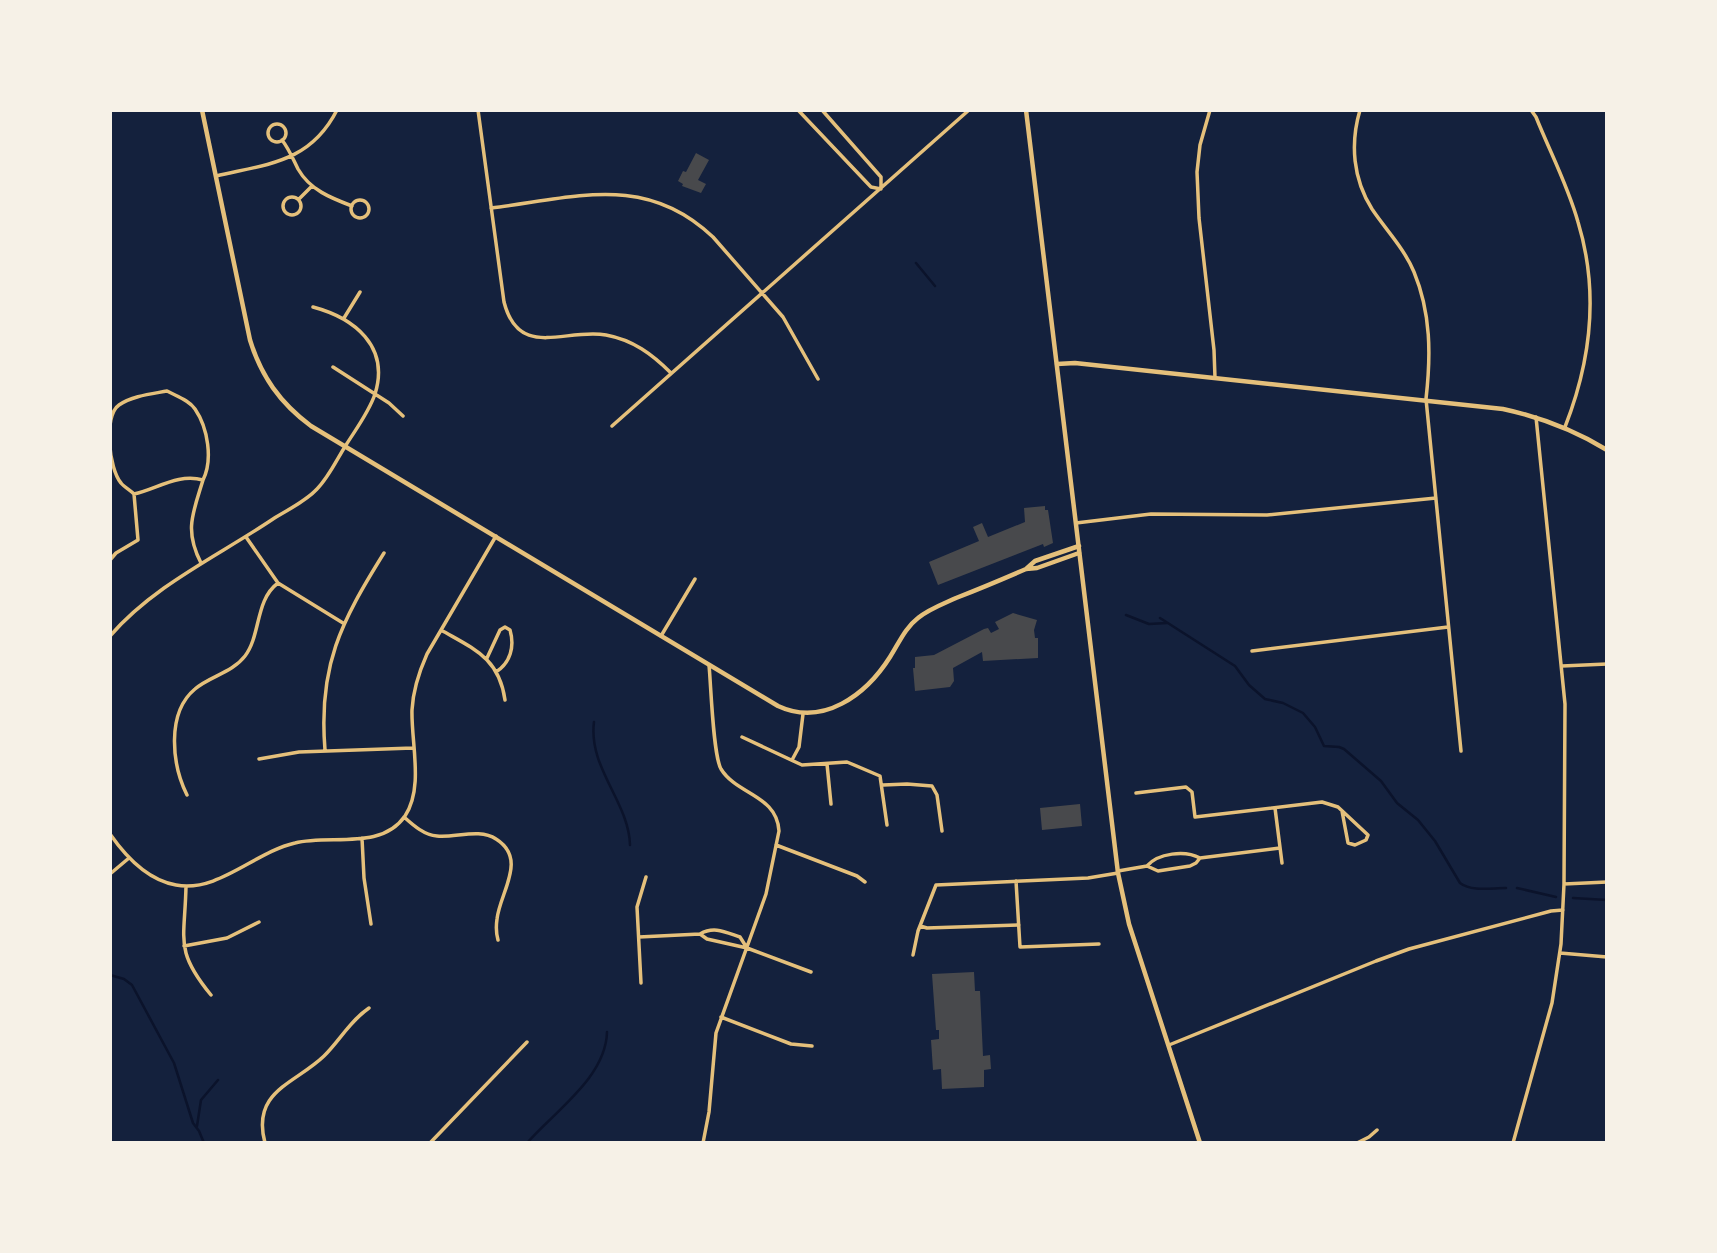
<svg xmlns="http://www.w3.org/2000/svg" width="1717" height="1253" font-family="'PT Serif',serif">
<rect width="100%" height="100%" fill="#14213d"/>
<g fill="none" stroke-linecap="round" stroke-linejoin="round">
<path stroke="#0b132b" stroke-width="2.5" d="M916,263L935,286
M1126,615L1149,624L1167,623
M1160,618L1235,666L1249,685L1265,699L1283,703L1303,713L1315,727L1324,746L1339,747L1344,749L1381,781L1397,803L1418,820L1435,841L1460,883C1472,892 1491,888 1506,888
M594,722C588,768 629,802 630,845
M1517,888L1556,897
M1573,898L1607,900
M110,975L124,979L132,985L174,1063L193,1123L199,1131L204,1143
M197,1126L201,1100L218,1080
M527,1143C555,1111 606,1077 607,1032"/>
</g>
<path fill="#48494c" d="M696,153L709,160L698,180L706,184L701,193L682,186L683,184L678,181L683,171L686,172Z
M1045,506V510H1048L1053,543L1044,547L1043,544L938,585L929,562L979,541L973,527L982,523L988,537L1025,522L1024,508Z
M1013,613L1037,620L1034,630L1035,638H1038V658L983,661L982,652L953,668L954,681L950,687L915,691L913,668H915V657L934,655L984,629L988,628L991,633L999,629L995,622Z
M1080,804L1082,826L1042,830L1040,808Z
M974,972L975,991H980L983,1056L990,1055L991,1069L984,1070V1087L942,1089L941,1069L933,1070L931,1040L939,1039V1030H936L932,974Z"/>
<g fill="none" stroke-linecap="round" stroke-linejoin="round">
<path stroke="#e5c07b" stroke-width="3.5" d="M478,110L504,302C519,360 564,328 606,335C633,340 652,354 671,373
M798,110L871,187L881,189V177L822,110
M1210,110L1200,145L1197,172L1199,218L1214,350L1215,378
M1360,110C1350,144 1353,179 1372,209C1386,230 1404,248 1414,272C1431,313 1431,355 1426,399L1461,751
M1531,110L1536,117C1550,152 1568,186 1578,222C1599,291 1591,361 1565,427
M268 133a9 9 0 1 1 18 0a9 9 0 1 1-18 0Z
M282,140C289,149 293,159 298,169C310,190 331,198 352,206
M216,176C267,164 310,163 337,110
M283 206a9 9 0 1 1 18 0a9 9 0 1 1-18 0Z
M299,199L312,186
M351 209a9 9 0 1 1 18 0a9 9 0 1 1-18 0Z
M491,208C574,198 645,172 713,237L783,317L818,379
M344,318L360,292
M333,367L389,403L403,416
M612,426L969,110
M1076,523L1151,514L1267,515L1436,498
M246,537L278,583L343,623
M110,560L116,553L138,540L134,494
M201,563C184,530 193,513 203,480C178,473 157,489 134,494C130,490 124,487 121,483C109,469 103,416 119,405C132,396 151,394 167,391C176,396 189,400 195,409C208,428 213,460 203,480
M441,630C474,649 499,658 505,700
M110,636C154,585 218,556 273,519C287,510 305,502 317,489C329,477 337,459 346,445C356,429 369,412 375,394C390,346 354,318 313,307
M661,636L695,579
M1252,651L1448,627
M487,658L500,630L505,627L510,630C515,647 510,663 496,672
M1562,666L1607,664
M742,737L802,765L847,762L880,776L887,825
M325,750C318,666 341,622 384,553
M259,759L299,752L413,748
M792,760L799,747L803,714
M827,764L831,804
M883,785L907,784L932,786L937,795L942,831
M1136,793L1186,787L1192,792L1195,817L1322,802L1338,807L1368,835L1366,840L1355,845L1348,843L1342,811
M187,795C172,765 166,713 195,689C210,676 232,673 245,656C261,635 255,600 278,583
M1275,808L1282,863
M404,817C413,825 424,835 437,836C455,838 480,828 496,839C528,859 500,892 497,919C496,926 496,933 498,940
M110,834C126,857 147,880 176,885C218,893 255,852 295,843C330,834 381,851 405,816C424,787 411,743 412,710C413,690 419,672 427,654L496,536
M362,838L364,878L371,924
M776,845L857,876L865,882
M1147,866C1158,853 1185,850 1200,858
M1118,871L1147,866L1158,871L1190,866L1196,863L1200,858L1280,848
M110,874L129,858
M1016,881L1020,947L1099,944
M1564,884L1607,882
M186,886C185,940 174,950 211,995
M920,926L927,928L1019,925
M639,937L700,934
M184,946L227,938L259,922
M747,948L740,937C725,932 714,926 700,934L707,939L747,948L811,972
M1560,953L1607,957
M913,955L918,931L936,885L1088,878L1118,873
M641,983L637,907L646,877
M721,1017L791,1044L812,1046
M1169,1045L1376,961L1409,949L1551,911L1563,910
M265,1143C251,1091 295,1084 324,1056C340,1040 350,1021 369,1008
M430,1143L527,1042
M703,1143L709,1112L716,1033L766,894L779,831C777,795 737,795 721,769C713,755 711,685 709,665
M1357,1143L1369,1137L1377,1130
M1513,1143L1552,1003L1561,944L1564,884L1565,704L1536,417"/>
<path stroke="#e5c07b" stroke-width="4.5" d="M202,110L250,340C261,376 280,403 311,426L778,706C823,727 866,695 890,657C899,643 905,628 918,618C929,609 943,604 956,598C979,589 1003,579 1026,569L1037,568L1079,553
M1057,364L1075,363L1503,409C1540,417 1574,430 1607,450
M1026,569L1035,561L1079,546"/>
<path stroke="#e5c07b" stroke-width="4.5" d="M1026,110L1118,873L1129,924L1200,1143"/>
</g>
<rect width="1717" height="1253" fill="none" stroke="#f6f1e7" stroke-width="224"/>
</svg>
